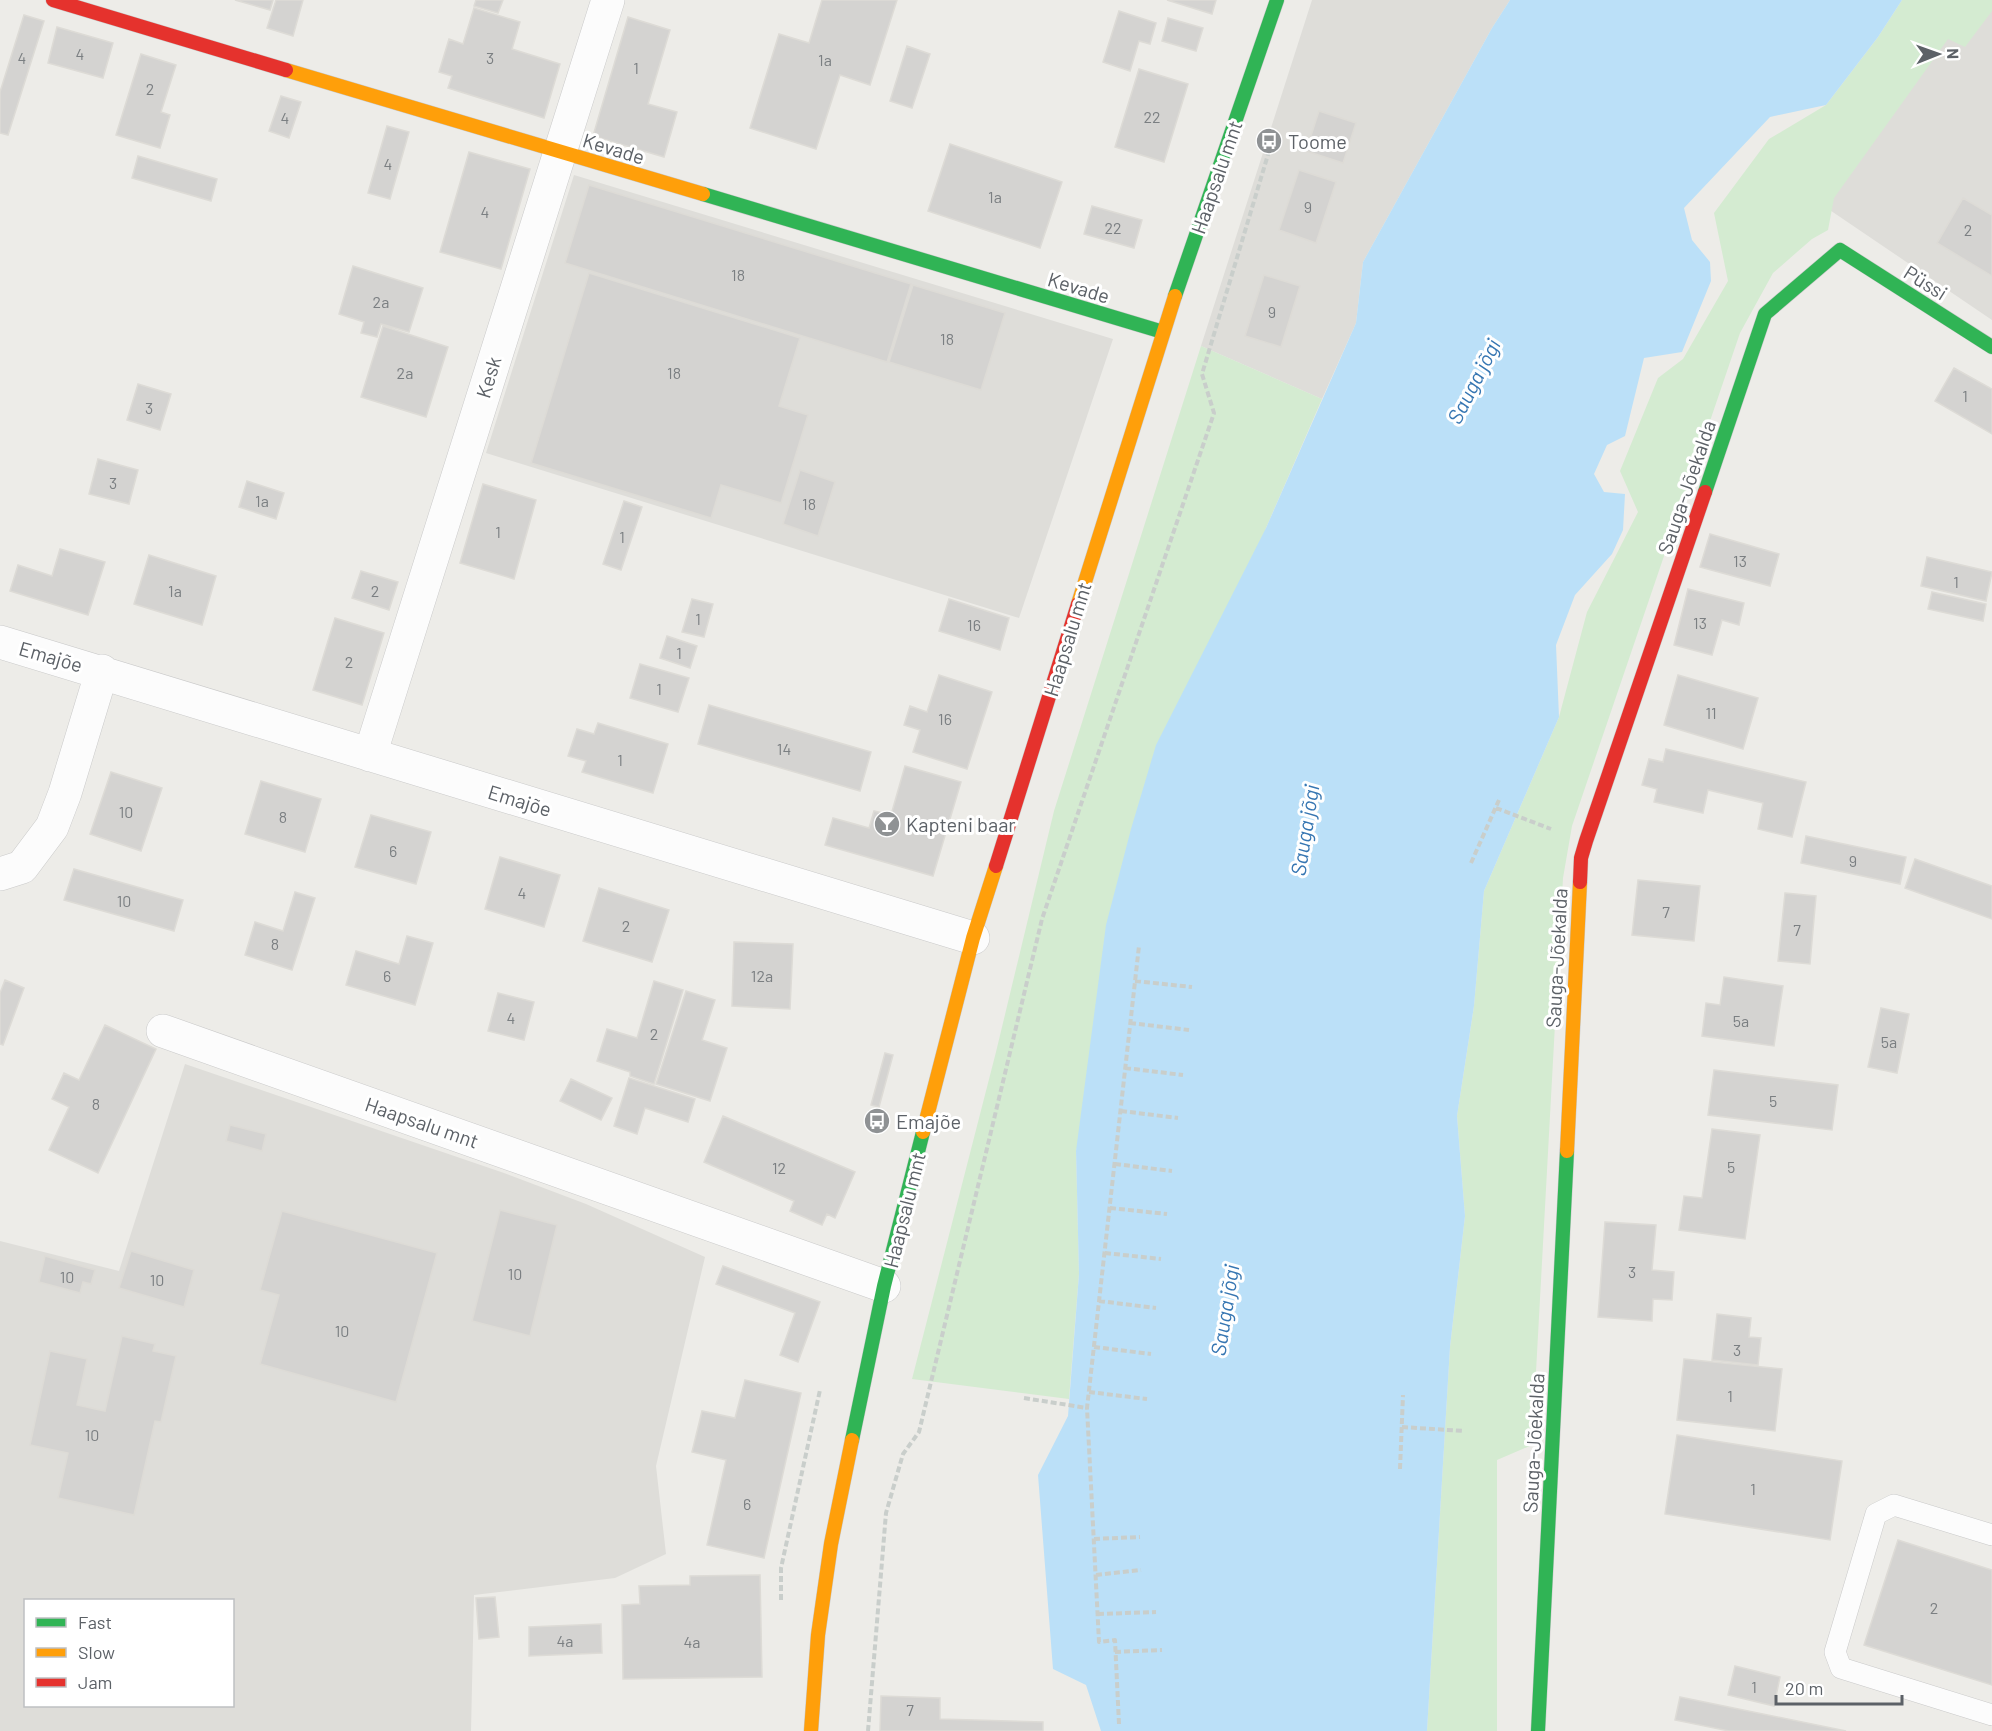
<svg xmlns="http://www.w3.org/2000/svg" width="1992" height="1731" font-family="Barlow,sans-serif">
<rect width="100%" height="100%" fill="#edece8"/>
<path fill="#deddd9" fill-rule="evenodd" d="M1312,0H1510L1492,28L1363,262L1356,323L1322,399L1201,346Z
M1936,0H1992V320L1815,200Z
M574,175L1113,339L1019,618L486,453Z
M185,1064L504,1173L586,1204L705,1257L656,1466L666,1554L615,1578L474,1595L471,1731H0V1241L119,1271ZM26,1600H232V1706H26Z"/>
<path fill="#d4ebd1" d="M1902,0H1992V11L1965,47L1948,39L1834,198L1828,230L1812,239L1773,273L1740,333L1572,826L1563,878L1532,1445L1497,1460V1731H1427L1450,1347L1465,1216L1457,1116L1474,1006L1484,891L1559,717L1587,612L1638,512L1620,471L1658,378L1683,359L1728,281L1714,213L1769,139L1826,105L1878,37Z
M1201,346L1322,399L1266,528L1076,1151L1079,1274L1069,1399L912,1379L996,1052L1054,811Z"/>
<path fill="#bbe0f8" d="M1510,0H1902L1878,37L1826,105L1770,117L1684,208L1692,240L1710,262L1711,281L1682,352L1644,358L1625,436L1607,445L1594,474L1604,492L1625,494L1623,530L1612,554L1575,595L1556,645L1559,717L1484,891L1474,1006L1457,1116L1465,1216L1450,1347L1427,1731H1101L1086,1685L1053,1669L1038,1475L1068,1416L1079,1274L1076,1151L1106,925L1131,829L1156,745L1266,528L1356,323L1363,262L1492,28Z"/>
<path fill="#d4d3d1" stroke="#dddbd6" stroke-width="1.5" d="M235,0H273L270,10Z
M276,0H303L293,36L267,28Z
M476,0H503L498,13L474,6Z
M822,0H897L870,85L840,75L816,149L750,128L779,34L809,43Z
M1167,0H1216L1212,14Z
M474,8L520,22L512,49L560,64L544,118L448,88L452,76L439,72L449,39L463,44Z
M1119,11L1156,23L1150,44L1139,41L1130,71L1103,62Z
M24,15L44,21L8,135L0,133V92Z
M628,17L670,30L648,104L677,112L664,157L593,136Z
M1168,18L1203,28L1196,51L1162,41Z
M57,27L113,43L103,78L48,63Z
M907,46L930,54L912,108L890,101Z
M141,54L176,65L161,112L170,115L160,148L116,135Z
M1139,69L1188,84L1164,162L1115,147Z
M281,96L301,102L289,138L269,131Z
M1319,111L1356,123L1343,163L1306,151Z
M387,126L409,132L390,199L368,193Z
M950,144L1062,182L1040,248L928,211Z
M469,152L530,169L501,269L440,252Z
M138,156L217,179L211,201L132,178Z
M1299,170L1336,182L1316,243L1279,230Z
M589,185L911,284L887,362L565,263Z
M1963,198L1992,215V276L1937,243Z
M1092,206L1142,220L1134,248L1084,234Z
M353,266L423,288L409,332L381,324L377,337L361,333L364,322L339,314Z
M589,273L800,338L779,406L808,415L781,503L721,485L711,518L531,463Z
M1264,275L1300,286L1281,347L1245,336Z
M913,285L1005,313L981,390L889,362Z
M383,326L448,347L426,417L361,397Z
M1954,368L1992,389V434L1935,401Z
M138,384L171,394L160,430L127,420Z
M98,459L138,470L129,504L89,494Z
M800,470L835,482L818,536L783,524Z
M247,481L284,493L276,519L239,507Z
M483,484L536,500L514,579L460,563Z
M624,501L642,507L621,570L603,564Z
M1710,534L1779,554L1770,586L1700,567Z
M60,549L105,562L88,615L10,591L18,565L52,576Z
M149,555L216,576L202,625L134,604Z
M1927,557L1992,572L1986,601L1921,586Z
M361,571L398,582L389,610L352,598Z
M1688,589L1744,603L1739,625L1722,620L1712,655L1674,645Z
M1932,592L1986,604L1983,621L1928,609Z
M692,599L713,604L704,637L682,632Z
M949,599L1009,618L1000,650L939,631Z
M335,618L384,633L362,705L313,690Z
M667,636L697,646L690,668L660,658Z
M640,664L689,678L678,712L630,698Z
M939,675L992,692L967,769L913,752L920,730L904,725L910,706L927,712Z
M1678,675L1758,698L1743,749L1664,725Z
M709,705L871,752L860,791L698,744Z
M598,723L668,744L653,793L582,772L586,761L568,756L577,729L594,734Z
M1666,749L1806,782L1792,837L1758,829L1763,803L1708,790L1703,813L1654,802L1657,789L1642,785L1649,759L1663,762Z
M905,766L961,782L933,876L825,845L833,818L869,828L874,811L891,815Z
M111,772L162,788L141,851L90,834Z
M261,781L321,799L305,852L245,834Z
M371,815L431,832L416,884L355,867Z
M1806,836L1906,857L1900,884L1801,863Z
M500,857L560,875L544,927L485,909Z
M1915,859L1992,886V919L1905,888Z
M74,869L183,900L174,931L64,900Z
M1638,880L1700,886L1694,941L1632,935Z
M599,888L669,910L652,962L583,941Z
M295,892L315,898L292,970L245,955L255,922L283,931Z
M1785,893L1816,896L1810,964L1778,961Z
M407,936L433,943L415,1005L346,985L356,951L399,964Z
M734,942L793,944L790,1009L732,1006Z
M1724,977L1783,986L1774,1046L1702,1036L1706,1003L1720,1005Z
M5,980L24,988L3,1045L0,1044V993Z
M654,981L683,990L654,1084L630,1076V1072L597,1061L607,1029L637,1038Z
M686,991L715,1000L702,1040L727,1048L710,1101L656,1084Z
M498,993L534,1002L524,1040L488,1031Z
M1881,1008L1909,1014L1897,1073L1868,1067Z
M105,1025L156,1049L98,1173L49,1150L69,1107L52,1099L64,1073L79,1080Z
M885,1053L893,1055L879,1107L871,1105Z
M1714,1070L1838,1085L1832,1130L1708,1115Z
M629,1078L695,1099L688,1122L645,1108L637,1134L614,1126Z
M571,1079L612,1098L601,1120L560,1101Z
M723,1116L855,1172L835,1218L827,1214L822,1225L790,1211L794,1201L704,1162Z
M230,1125L266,1134L262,1151L226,1141Z
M1712,1129L1760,1135L1745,1239L1679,1230L1684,1196L1702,1198Z
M500,1210L557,1225L530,1336L472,1321Z
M282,1211L437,1253L396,1402L260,1364L279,1295L260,1290Z
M1605,1222L1656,1225L1652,1270L1674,1272L1672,1300L1653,1299L1652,1321L1598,1317Z
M131,1251L194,1270L184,1307L119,1288Z
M45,1256L95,1270L91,1284L83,1282L80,1293L39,1282Z
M723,1266L820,1302L798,1362L780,1355L795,1313L716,1284Z
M1717,1314L1751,1318L1749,1337L1761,1338L1758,1365L1712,1360Z
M122,1336L155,1344L153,1351L176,1356L161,1422L155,1421L134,1515L58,1498L68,1453L30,1445L50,1351L87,1359L77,1405L105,1411Z
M1684,1359L1782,1369L1775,1431L1677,1420Z
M745,1380L801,1393L764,1558L707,1545L726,1460L692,1452L702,1411L735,1418Z
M1677,1435L1842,1461L1830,1540L1665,1514Z
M1898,1540L1992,1570V1685L1864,1645Z
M760,1575L762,1677L623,1679L622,1605L640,1604L639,1586L690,1585V1576Z
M495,1597L499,1637L479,1639L476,1598Z
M601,1624L602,1653L529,1656V1627Z
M1735,1666L1780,1677L1774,1706L1728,1695Z
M881,1696L940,1698V1719L1043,1722V1731H880Z
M1680,1697L1846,1731H1729L1675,1720Z"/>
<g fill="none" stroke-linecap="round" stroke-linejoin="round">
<g stroke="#cacaca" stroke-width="22">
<path id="lane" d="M1992,1535L1894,1505L1876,1514L1835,1652L1841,1668L1992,1715"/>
</g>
<g stroke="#cacaca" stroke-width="34">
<path id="street" d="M0,642L973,938
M370,755L608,0
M0,874L22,867L52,827L65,793L102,671
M163,1031L884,1286"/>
</g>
<g stroke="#c9c9c9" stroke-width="15">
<path id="fast" d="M703,194L1163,332
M1175,296L1277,0
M1705,492L1765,314L1840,250L1992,347
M852,1440L884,1286L923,1132
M1538,1731L1567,1151"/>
</g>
<g stroke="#c9c9c9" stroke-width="15">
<path id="slow" d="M286,70L703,194
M1078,604L1175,296
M923,1132L973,938L996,866
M1567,1151L1580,882
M811,1731L818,1635L831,1544L852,1440"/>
</g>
<g stroke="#c9c9c9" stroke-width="15">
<path id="jam" d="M53,0L286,70
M996,866L1078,604
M1580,882L1581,858L1586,841L1705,492"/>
</g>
<path stroke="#c9cecb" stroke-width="4" stroke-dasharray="6 3" stroke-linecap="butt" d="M1496,808L1551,829
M1471,863L1499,800
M1135,981L1192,987
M1130,1023L1189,1030
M1125,1068L1183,1075
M1121,1111L1178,1118
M1115,1164L1172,1171
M1110,1208L1167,1214
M1105,1253L1161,1259
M1099,1301L1156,1308
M1094,1347L1151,1354
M1089,1392L1147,1399
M1024,1398L1087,1408
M1402,1427L1464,1431
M1400,1469L1403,1395
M1094,1539L1140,1537
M1096,1575L1141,1570
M781,1600V1568L820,1390
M1098,1614L1156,1612
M1115,1652L1162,1650
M1119,1724L1115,1640L1099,1642L1087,1408L1139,946
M868,1731L886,1513L903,1454L919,1432L1042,919L1214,413L1202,374L1270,148"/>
<use href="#lane" stroke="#fcfcfc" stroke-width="21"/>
<use href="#street" stroke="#fcfcfc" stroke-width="33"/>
<use href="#fast" stroke="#30b455" stroke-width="14"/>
<use href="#slow" stroke="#ff9f0a" stroke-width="14"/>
<use href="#jam" stroke="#e5322d" stroke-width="14"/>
</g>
<defs>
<g id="bus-disc" transform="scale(1.35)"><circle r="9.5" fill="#8f9294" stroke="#fff"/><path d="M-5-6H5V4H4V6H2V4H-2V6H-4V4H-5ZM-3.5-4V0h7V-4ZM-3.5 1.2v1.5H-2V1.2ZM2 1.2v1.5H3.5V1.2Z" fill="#fff"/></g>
<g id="bar-disc" transform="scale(1.35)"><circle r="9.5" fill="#8f9294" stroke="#fff"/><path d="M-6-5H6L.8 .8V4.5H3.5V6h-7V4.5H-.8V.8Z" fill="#fff"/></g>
</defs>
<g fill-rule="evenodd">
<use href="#bus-disc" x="1269" y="141"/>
<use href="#bar-disc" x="887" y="824"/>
<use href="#bus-disc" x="877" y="1121"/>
</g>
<g text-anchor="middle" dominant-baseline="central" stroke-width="6" stroke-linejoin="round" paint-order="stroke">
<g font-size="16" fill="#7b7f82">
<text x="80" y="53">4</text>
<text x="22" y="57">4</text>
<text x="490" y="57">3</text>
<text x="825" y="59">1a</text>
<text x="636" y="67">1</text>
<text x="150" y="88">2</text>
<text x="1152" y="116">22</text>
<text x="285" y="117">4</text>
<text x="388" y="163">4</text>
<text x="995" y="196">1a</text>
<text x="1308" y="206">9</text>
<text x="485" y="211">4</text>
<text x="1113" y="227">22</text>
<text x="1968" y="229">2</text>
<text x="738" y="274">18</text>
<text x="381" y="301">2a</text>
<text x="1272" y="311">9</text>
<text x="947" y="338">18</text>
<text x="405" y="372">2a</text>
<text x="674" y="372">18</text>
<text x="1965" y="395">1</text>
<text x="149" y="407">3</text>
<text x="113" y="482">3</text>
<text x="262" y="500">1a</text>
<text x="809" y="503">18</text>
<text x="498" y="531">1</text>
<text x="622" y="536">1</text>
<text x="1740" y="560">13</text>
<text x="1956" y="581">1</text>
<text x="175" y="590">1a</text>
<text x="375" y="590">2</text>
<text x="698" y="618">1</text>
<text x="1700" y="622">13</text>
<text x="974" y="624">16</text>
<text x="679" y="652">1</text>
<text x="349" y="661">2</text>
<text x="659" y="688">1</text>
<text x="1711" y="712">11</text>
<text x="945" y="718">16</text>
<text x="784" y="748">14</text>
<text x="620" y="759">1</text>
<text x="126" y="811">10</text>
<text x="283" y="816">8</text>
<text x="393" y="850">6</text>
<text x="1853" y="860">9</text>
<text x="522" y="892">4</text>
<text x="124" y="900">10</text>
<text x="1666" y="911">7</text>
<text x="626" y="925">2</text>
<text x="1797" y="929">7</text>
<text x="275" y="943">8</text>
<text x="387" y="975">6</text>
<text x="762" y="975">12a</text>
<text x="511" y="1017">4</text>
<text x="1741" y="1020">5a</text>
<text x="654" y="1033">2</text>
<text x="1889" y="1041">5a</text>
<text x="1773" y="1100">5</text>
<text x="96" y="1103">8</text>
<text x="1731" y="1166">5</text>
<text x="779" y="1167">12</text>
<text x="1632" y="1271">3</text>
<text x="515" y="1273">10</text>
<text x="67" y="1276">10</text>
<text x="157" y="1279">10</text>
<text x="342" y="1330">10</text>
<text x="1737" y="1349">3</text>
<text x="1730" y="1395">1</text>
<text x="92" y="1434">10</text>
<text x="1753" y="1488">1</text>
<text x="747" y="1503">6</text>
<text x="1934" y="1607">2</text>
<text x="565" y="1640">4a</text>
<text x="692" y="1641">4a</text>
<text x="1754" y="1686">1</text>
<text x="910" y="1709">7</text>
</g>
<g font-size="20" fill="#5c6167" stroke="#fff" text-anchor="start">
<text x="1288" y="141">Toome</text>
<text x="906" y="824">Kapteni baar</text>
<text x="896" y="1121">Emajõe</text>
</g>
<g font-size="20" fill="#5c6167" stroke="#fff">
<text transform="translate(614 148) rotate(17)">Kevade</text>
<text transform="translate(1216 177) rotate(-71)">Haapsalu mnt</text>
<text transform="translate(1926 282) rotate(32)">Püssi</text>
<text transform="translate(1079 287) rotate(17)">Kevade</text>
<text transform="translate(488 377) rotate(-73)">Kesk</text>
<text transform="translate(1686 487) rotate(-71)">Sauga-Jõekalda</text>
<text transform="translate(1067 639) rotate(-73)">Haapsalu mnt</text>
<text transform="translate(51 656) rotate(16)">Emajõe</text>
<text transform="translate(520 800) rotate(17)">Emajõe</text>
<text transform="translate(1556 958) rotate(-87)">Sauga-Jõekalda</text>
<text transform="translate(422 1122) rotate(19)">Haapsalu mnt</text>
<text transform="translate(904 1210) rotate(-76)">Haapsalu mnt</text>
<text transform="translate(1533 1443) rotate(-87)">Sauga-Jõekalda</text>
</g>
<g font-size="21" font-style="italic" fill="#3676b2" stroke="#fff">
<text transform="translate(1473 381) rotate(-63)">Sauga jõgi</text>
<text transform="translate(1304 830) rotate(-81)">Sauga jõgi</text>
<text transform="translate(1224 1310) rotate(-81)">Sauga jõgi</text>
</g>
</g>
<rect x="24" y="1599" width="210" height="108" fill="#ffffff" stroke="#bec0c2" stroke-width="1.5"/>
<rect x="36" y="1618" width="30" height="9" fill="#30b455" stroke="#bec0c2" stroke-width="1.5"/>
<text x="78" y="1629" font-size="18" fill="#5c6167">Fast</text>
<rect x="36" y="1648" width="30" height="9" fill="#ff9f0a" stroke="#bec0c2" stroke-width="1.5"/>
<text x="78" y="1659" font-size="18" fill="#5c6167">Slow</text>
<rect x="36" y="1678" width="30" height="9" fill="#e5322d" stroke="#bec0c2" stroke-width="1.5"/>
<text x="78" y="1689" font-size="18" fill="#5c6167">Jam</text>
<g transform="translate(1938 54) rotate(89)" stroke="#ffffff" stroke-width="4.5" paint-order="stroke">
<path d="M0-4.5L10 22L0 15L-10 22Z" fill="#5c6167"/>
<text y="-9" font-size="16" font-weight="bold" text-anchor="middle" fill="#5c6167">N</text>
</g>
<path d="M1776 1695v9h126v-9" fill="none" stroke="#5c6167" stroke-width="3"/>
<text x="1785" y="1695" font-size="18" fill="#5c6167" stroke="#ffffff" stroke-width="4.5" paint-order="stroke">20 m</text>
</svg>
